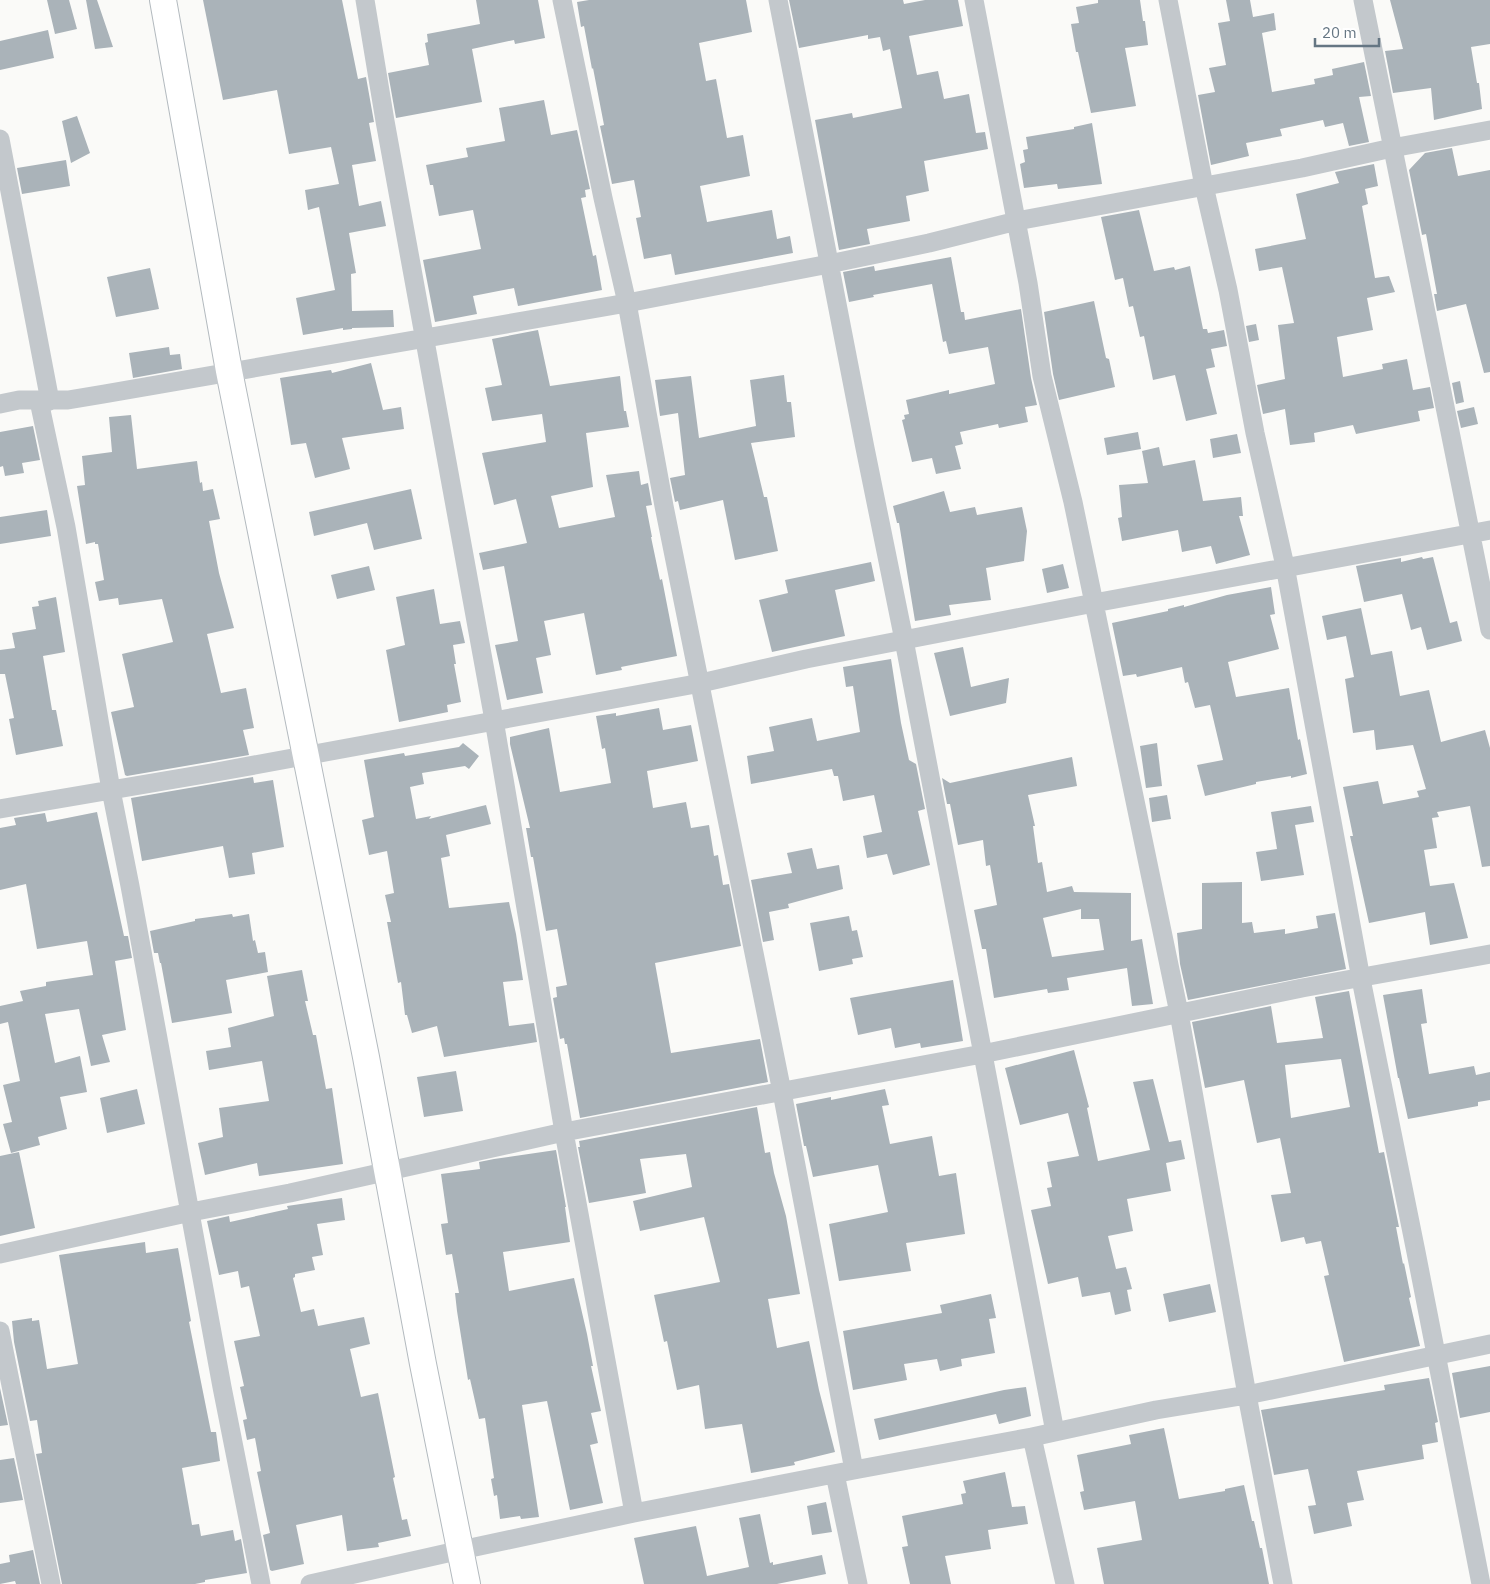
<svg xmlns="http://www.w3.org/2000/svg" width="1490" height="1584" font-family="'IBM Plex Sans',sans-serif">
<rect width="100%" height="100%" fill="#fafaf8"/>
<path fill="#aab3b9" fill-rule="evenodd" d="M47,0H69L77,29L55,34Z
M86,0H97L113,47L95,49Z
M203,0H342L358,79L366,77L374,122L369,123L376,161L352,165L359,206L381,201L386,226L349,233L356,273L351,274L352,311L393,310L394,327L352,328V329L343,330V328L303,335L296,298L335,290L319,207L308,210L305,190L339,184L331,147L289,154L277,90L223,100Z
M476,0H538L545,38L515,44L514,40L472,49L482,102L396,118L388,73L429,65L425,43L428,42L427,34L480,24Z
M589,0H746L752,32L699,43L706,81L716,79L727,138L743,135L750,176L700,186L707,222L772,210L777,239L790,236L793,253L675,275L671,254L644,259L636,218L641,217L634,180L612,184L600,126L604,125L593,68L592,69L584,26L581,27L577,2Z
M789,0H903L904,4L925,0H958L963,26L909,36L917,75L938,71L944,99L969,94L976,133L985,132L988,149L924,161L929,191L906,196L910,221L867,229L870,244L839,250L815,120L852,113L853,118L902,108L890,49L883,51L880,37L868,39V35L799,48Z
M1098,0H1140L1143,21H1145L1148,45L1125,48L1136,106L1091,113L1078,52H1076L1071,24L1079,23L1076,7L1098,3Z
M1226,0H1250L1253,17L1274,13L1276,30L1262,33L1272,92L1315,84L1314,79L1333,75L1332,69L1364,62L1371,96L1359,97L1369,142L1349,146L1343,123L1325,127L1323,120L1280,129L1282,136L1246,143L1249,156L1211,165L1198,95L1215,92L1209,68L1226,65L1218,23L1230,21Z
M1390,0H1490V44L1471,47L1477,83H1479L1482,109L1434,120L1431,88L1393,93L1385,51L1403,49Z
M48,30L54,58L0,70V41Z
M544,100L551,135L577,130L590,189L585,190L586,197L581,198L593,256L596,255L602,290L518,306L514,288L473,296L477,314L435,322L423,260L481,249L473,210L439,216L433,185H430L426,165L468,157L466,148L505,141L499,108Z
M77,116L90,153L71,163L62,121Z
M1092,123L1102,184L1058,189L1057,184L1024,188L1020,164L1025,162L1023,150L1028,149L1026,137L1074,129V127Z
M1452,148L1458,176L1490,170V372L1484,373L1466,304L1437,311L1434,294H1437L1426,234L1422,235L1409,170L1425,153Z
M66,160L70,186L22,194L17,168Z
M1374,164L1378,186L1365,189L1368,204L1362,206L1375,278L1389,276L1395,292L1367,298L1373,330L1337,337L1343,377L1383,369L1382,364L1407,359L1413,390L1430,387L1434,408L1418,411L1420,421L1356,434L1353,425L1314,433L1315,442L1290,445L1285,409L1263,414L1257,385L1285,379L1278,325L1294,323L1282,267L1259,271L1255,249L1306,239L1296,194L1339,183L1335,172Z
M1139,210L1154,271L1174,267L1175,270L1190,266L1203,329H1207L1208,333L1224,330L1227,346L1211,349L1215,367L1206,369L1217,414L1186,421L1175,375L1153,380L1144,336L1140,337L1133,306L1129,307L1123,278L1115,280L1101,217Z
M951,257L961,312H964L965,320L1021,309L1031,378L1037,405L1025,407L1028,422L999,428L998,424L960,432L963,444L955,446L961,469L936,474L932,458L912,462L902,420L905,419L904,415L909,414L906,400L949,390V394L995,384L988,347L949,354L946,341L943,342L932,284L873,295L874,297L849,302L843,272L874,266L875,271Z
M150,268L159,309L116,317L107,277Z
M1094,301L1106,358L1109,359L1115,387L1059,400L1053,374L1044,312Z
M1256,324L1259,340L1249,342L1246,326Z
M538,330L550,386L620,376L624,411H626L629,427L586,433L593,487L551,496L559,528L615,517L606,475L639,471L641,485L648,483L652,505L646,506L652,537H651L660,580L662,579L677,656L621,667L622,670L596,675L584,613L544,621L551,655L536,658L543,693L507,700L495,645L518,641L504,566L483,570L479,553L527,543L516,499L494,505L482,453L546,442L542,414L492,421L485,388L502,385L492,339Z
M169,347L170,355L180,354L182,369L133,378L129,353Z
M371,363L383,410L401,407L404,429L342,438L350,469L315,478L306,443L291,445L280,378L331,370L332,373Z
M784,375L787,402H791L795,437L751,443L764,497H767L778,551L735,560L723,500L680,510L678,501L675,502L670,478L685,475L678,413L660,416L655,380L691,376L699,438L756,426L750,380Z
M1460,381L1464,402L1456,404L1452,383Z
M1474,407L1478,424L1461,428L1457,411Z
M131,415L137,469L197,461L200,483L202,482L203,491L213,489L220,519L209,521L219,573L234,628L207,634L221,693L246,688L254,728L243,730L249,755L127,776L125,775L111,712L134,707L122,654L173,642L162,599L119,605L118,598L99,601L95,582L104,580L98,544H95V542L86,544L77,486L85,485L82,456L112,452L109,417Z
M33,426L40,460L22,463L24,473L5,476L3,466L0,467V432Z
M1138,432L1141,449L1107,455L1104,438Z
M1237,434L1241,453L1213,458L1210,439Z
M1159,447L1163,466L1195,460L1203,501L1241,497L1243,516H1239L1250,555L1216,564L1211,546L1182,552L1178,530L1122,541L1118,518L1122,517L1119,485L1148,483L1142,451Z
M411,489L422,539L374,550L367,523L314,536L309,512Z
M944,491L950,512L975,507L977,515L1022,507L1027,531L1024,561L986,568L991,600L949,605L951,615L915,621L899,523H897L893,506Z
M47,510L51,536L0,544V517Z
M1422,557L1423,559L1433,557L1450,623L1457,621L1462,641L1427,650L1421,627L1411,630L1402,594L1364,602L1356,566L1401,558V562Z
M871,562L875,581L835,590L845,636L772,652L759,600L788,593L785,580Z
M1063,564L1069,588L1047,593L1042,569Z
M369,566L375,590L337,599L331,575Z
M1271,587L1275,614L1270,615L1279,649L1228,662L1236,697L1289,688L1298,740L1300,739L1307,774L1291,778V776L1256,782V784L1205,796L1197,765L1223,760L1210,705L1195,708L1188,682L1185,683L1182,667L1137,677L1136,674L1123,676L1112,623L1168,611V609L1184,605V607L1227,595Z
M434,589L440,624L460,621L465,643L453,645L456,664H454L461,702L447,705L448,712L399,722L386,650L405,645L396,597Z
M56,597L65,652L43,656L52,710H56L63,746L16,755L9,719L14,718L5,674H0V650L15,648L12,633L36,629L32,607L39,606L38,601Z
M1361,608L1371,655L1392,651L1400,696L1429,690L1441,742L1485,730L1490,748V866L1482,867L1470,806L1437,812L1439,817L1432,818L1437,848L1424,850L1430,886L1454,883L1468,938L1430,945L1425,912L1369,923L1350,836H1353L1343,787L1378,781L1383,804L1419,797L1417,791L1426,789L1413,745L1376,750L1374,730L1353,733L1345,679L1354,677L1346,636L1327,640L1322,616Z
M963,647L971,687L1009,678L1006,703L950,716L934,653Z
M891,659L901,723L909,760L916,764L925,809L918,811L930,865L893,875L887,854L867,858L863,836L882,832L874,795L843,801L838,776H834L832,769L751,784L747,756L774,751L769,727L812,718L817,741L860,732L853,686L846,687L843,667Z
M659,708L663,730L691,725L698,761L647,771L653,808L686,802L691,828L709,825L714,856L718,855L723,885L729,884L741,946L655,963L671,1053L760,1039L768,1082L580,1118L567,1044H565L564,1038L560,1039L553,998L557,997L556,987L567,985L557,929L546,931L533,857H531L526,828H530L510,744V737L549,728L560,792L611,783L605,748L602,749L596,716L616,713V716Z
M463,743L479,756L469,769L465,766L422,773L424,784L410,787L416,819L431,816L429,819L486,805L491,824L446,835L450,856L441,858L449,908L509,902L516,934L523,980L503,982L509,1026L534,1023L537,1042L444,1057L437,1026L412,1033L407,1015H405L401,982L398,983L387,922H391L385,895L394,893L387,851L369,855L362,820L374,817L364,760L404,753L405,756L459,747Z
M1157,743L1162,786L1146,788L1140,746Z
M1072,757L1077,786L1028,795L1035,826H1033L1038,863L1042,862L1047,892L1072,886L1074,892L1131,893V941L1142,939L1153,1004L1132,1006L1127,968L1067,978L1069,990L1048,993L1047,989L994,998L986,949H982L974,910L997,905L990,865L986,866L983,840L958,845L950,804H947L942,778L950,783ZM1081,909V919H1099L1104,950L1052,957L1043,918Z
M253,777L254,783L273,780L284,847L252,853L255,874L229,878L223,846L142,861L131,798Z
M1167,795L1171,819L1152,822L1149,798Z
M1311,806L1314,822L1295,825L1304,875L1261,881L1256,852L1277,849L1271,812Z
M97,812L124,936H128L132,958L115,961L126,1030L102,1035L110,1062L91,1066L79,1009L45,1014L55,1063L80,1056L87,1092L60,1097L67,1129L38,1137L40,1145L11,1153L3,1124L12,1122L3,1085L20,1081L8,1022L0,1024V1006L23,1001L20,991L46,986V982L93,975L87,941L37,949L26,884L0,890V828L16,825L14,818L45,813L47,822Z
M812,848L817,869L839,865L843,889L788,904L789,908L769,912L774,940L763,942L751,880L792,873L787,853Z
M1242,882V923L1252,922L1254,933L1285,929V934L1318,928L1316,916L1335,913L1346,969L1188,1000L1180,964L1177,933L1202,929V883Z
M232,914L233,917L249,914L253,941L255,940L258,953L265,952L268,972L226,980L232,1013L172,1023L161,963H160L158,953H154L150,931L195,921V919Z
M849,916L852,931L857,930L863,957L852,959L853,964L819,971L810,923Z
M302,970L308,1001H305L313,1035H316L326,1089L332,1088L343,1164L259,1176L257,1163L205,1175L198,1143L223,1137L219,1108L269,1101L262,1061L209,1070L206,1051L231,1047L228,1028L274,1016L267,976Z
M953,980L963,1041L921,1048L920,1043L895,1048L891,1028L858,1035L850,998Z
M1422,989L1427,1023L1421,1024L1429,1074L1474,1066L1476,1075L1490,1072V1100L1478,1102V1106L1408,1119L1399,1078H1398L1383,995Z
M1349,991L1379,1153L1384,1152L1399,1227H1396L1403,1264L1404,1263L1411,1297L1409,1298L1420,1346L1344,1362L1324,1276L1329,1275L1321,1241L1306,1244L1304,1237L1281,1242L1271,1195L1291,1193L1280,1138L1257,1143L1244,1080L1205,1088L1192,1022L1271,1006L1277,1043L1323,1038L1315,997ZM1341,1059L1350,1107L1291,1118L1285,1065Z
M1074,1050L1089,1107L1087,1108L1098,1161L1150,1150L1133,1082L1153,1079L1169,1142L1181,1140L1185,1159L1166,1163L1171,1191L1127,1199L1133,1231L1108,1236L1116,1269L1126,1267L1132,1289L1127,1290L1131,1311L1115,1315L1110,1292L1082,1297L1078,1277L1048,1284L1031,1210L1051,1206L1047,1188L1052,1187L1047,1162L1079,1156L1068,1113L1020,1125L1005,1068Z
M456,1071L463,1111L424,1117L417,1077Z
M137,1089L145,1124L107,1133L100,1098Z
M885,1089L889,1105L882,1106L890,1144L932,1136L939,1176L956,1173L965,1234L906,1243L911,1271L839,1281L829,1224L888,1212L878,1165L813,1177L806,1146H804L796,1104L831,1097V1100Z
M757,1107L765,1153L770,1152L774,1173L786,1216L800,1294L768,1299L777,1348L809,1341L819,1390L835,1452L794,1462L795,1465L751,1473L742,1424L705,1429L699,1385L677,1390L667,1341L664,1342L654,1295L720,1282L704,1217L640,1231L633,1201L692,1187L686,1154L640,1159L646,1193L589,1203L578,1147H580L579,1141Z
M556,1150L566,1207H565L570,1242L503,1252L509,1291L574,1278L587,1334L593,1366H591L601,1411L591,1413L598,1443L590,1445L603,1503L570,1510L547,1401L522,1405L539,1517L521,1519L520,1516L500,1519L497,1495L494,1496L491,1479L494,1478L485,1418L479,1419L470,1379L468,1380L457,1311L455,1293H459L452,1254L446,1255L441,1224L448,1223L441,1174L480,1169L479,1162L494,1159Z
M19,1152L35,1228L0,1236V1156Z
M342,1198L345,1220L317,1224L323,1255L312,1257L315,1270L295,1274V1277L293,1278L301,1312L314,1309L318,1326L364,1317L370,1344L350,1349L361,1397L378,1393L395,1477L393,1478L402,1520L407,1519L411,1536L378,1543L379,1547L347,1551L342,1515L296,1525L304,1564L272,1571L270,1570L263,1535L270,1533L257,1472L261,1471L255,1438L247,1440L243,1420L247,1419L240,1387L244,1386L234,1341L260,1336L249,1286L241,1288L238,1271L219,1275L207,1221L229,1216L230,1222L288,1209L287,1206Z
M145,1242L146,1253L178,1248L191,1321L189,1322L211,1432H216L220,1461L182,1468L192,1525L199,1524L201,1536L233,1530L235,1541L241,1539L247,1573L205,1580V1582L195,1584H62L36,1454L42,1453L37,1420L30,1421L14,1342L12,1321L32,1318V1321L39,1320L47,1369L78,1364L59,1255Z
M1210,1284L1216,1312L1169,1322L1163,1294Z
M991,1294L996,1318L989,1319L995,1353L961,1359L962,1366L940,1371L937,1359L904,1364L907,1380L853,1390L843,1331L942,1313L940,1305Z
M1490,1366V1412L1460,1418L1452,1373Z
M1429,1378L1438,1422L1435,1423L1438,1442L1422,1445L1424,1459L1357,1471L1364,1500L1347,1503L1352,1526L1314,1534L1308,1506L1316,1505L1308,1469L1274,1475L1261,1410L1385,1390L1384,1385Z
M1026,1387L1031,1416L999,1424L996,1414L879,1440L874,1419L1004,1390Z
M0,1388L8,1425L0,1426Z
M1164,1428L1179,1499L1225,1491V1489L1244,1485L1252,1521H1254L1260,1548H1262L1269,1584H1104L1097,1548L1142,1540L1135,1501L1084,1510L1080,1492L1084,1491L1077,1455L1131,1444L1129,1435Z
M14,1458L23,1500L0,1503V1460Z
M1005,1472L1012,1507L1025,1506L1028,1524L988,1530L991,1549L945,1556L951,1584H910L902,1547L908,1546L902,1516L963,1504L961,1494L966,1493L963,1481Z
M826,1502L832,1532L812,1535L807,1506Z
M760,1514L770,1563L773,1562V1565L822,1555L826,1574L777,1584H644L634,1538L696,1526L707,1576L749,1567L739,1518Z
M33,1550L40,1584H16L15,1581L0,1584V1564L10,1562L9,1555Z"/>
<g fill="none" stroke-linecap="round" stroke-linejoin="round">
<g stroke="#b3babf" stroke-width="28">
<path id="secondary" d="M163,0L229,371L366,1057L423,1364L467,1584"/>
</g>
<path stroke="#c3c8cc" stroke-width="19" d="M365,0L385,121L494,720L564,1132L634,1513
M562,0L603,198L627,303L664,506L782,1092L854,1470
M778,0L865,448L904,640L1055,1432
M974,0L1028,283L1042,376L1073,502L1179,1013L1247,1395L1283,1584
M1168,0L1204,186L1228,290L1255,433L1285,566L1361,979L1416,1252L1481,1584
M1363,0L1490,630
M0,139L50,401
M39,401L66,527L111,790L130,886L222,1387L261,1584
M0,404L19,400H68L104,394L627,303L829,264L929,243L1017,221L1302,168L1392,148L1490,130
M0,809L211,773L701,683L806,659L1094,603L1490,530
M0,1254L191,1212L290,1193L564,1132L982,1054L1302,988L1490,954
M0,1331L51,1584
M1032,1437L1065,1584
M835,1474L858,1584
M310,1584L461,1550L634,1513L854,1470L1032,1437L1156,1410L1247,1395L1490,1344"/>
<use href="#secondary" stroke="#fff" stroke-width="26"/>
</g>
<path d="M1315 38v8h64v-8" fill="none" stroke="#657683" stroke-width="2.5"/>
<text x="1322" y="38" font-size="15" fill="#657683" stroke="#ffffff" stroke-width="4" paint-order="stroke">20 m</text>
</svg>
